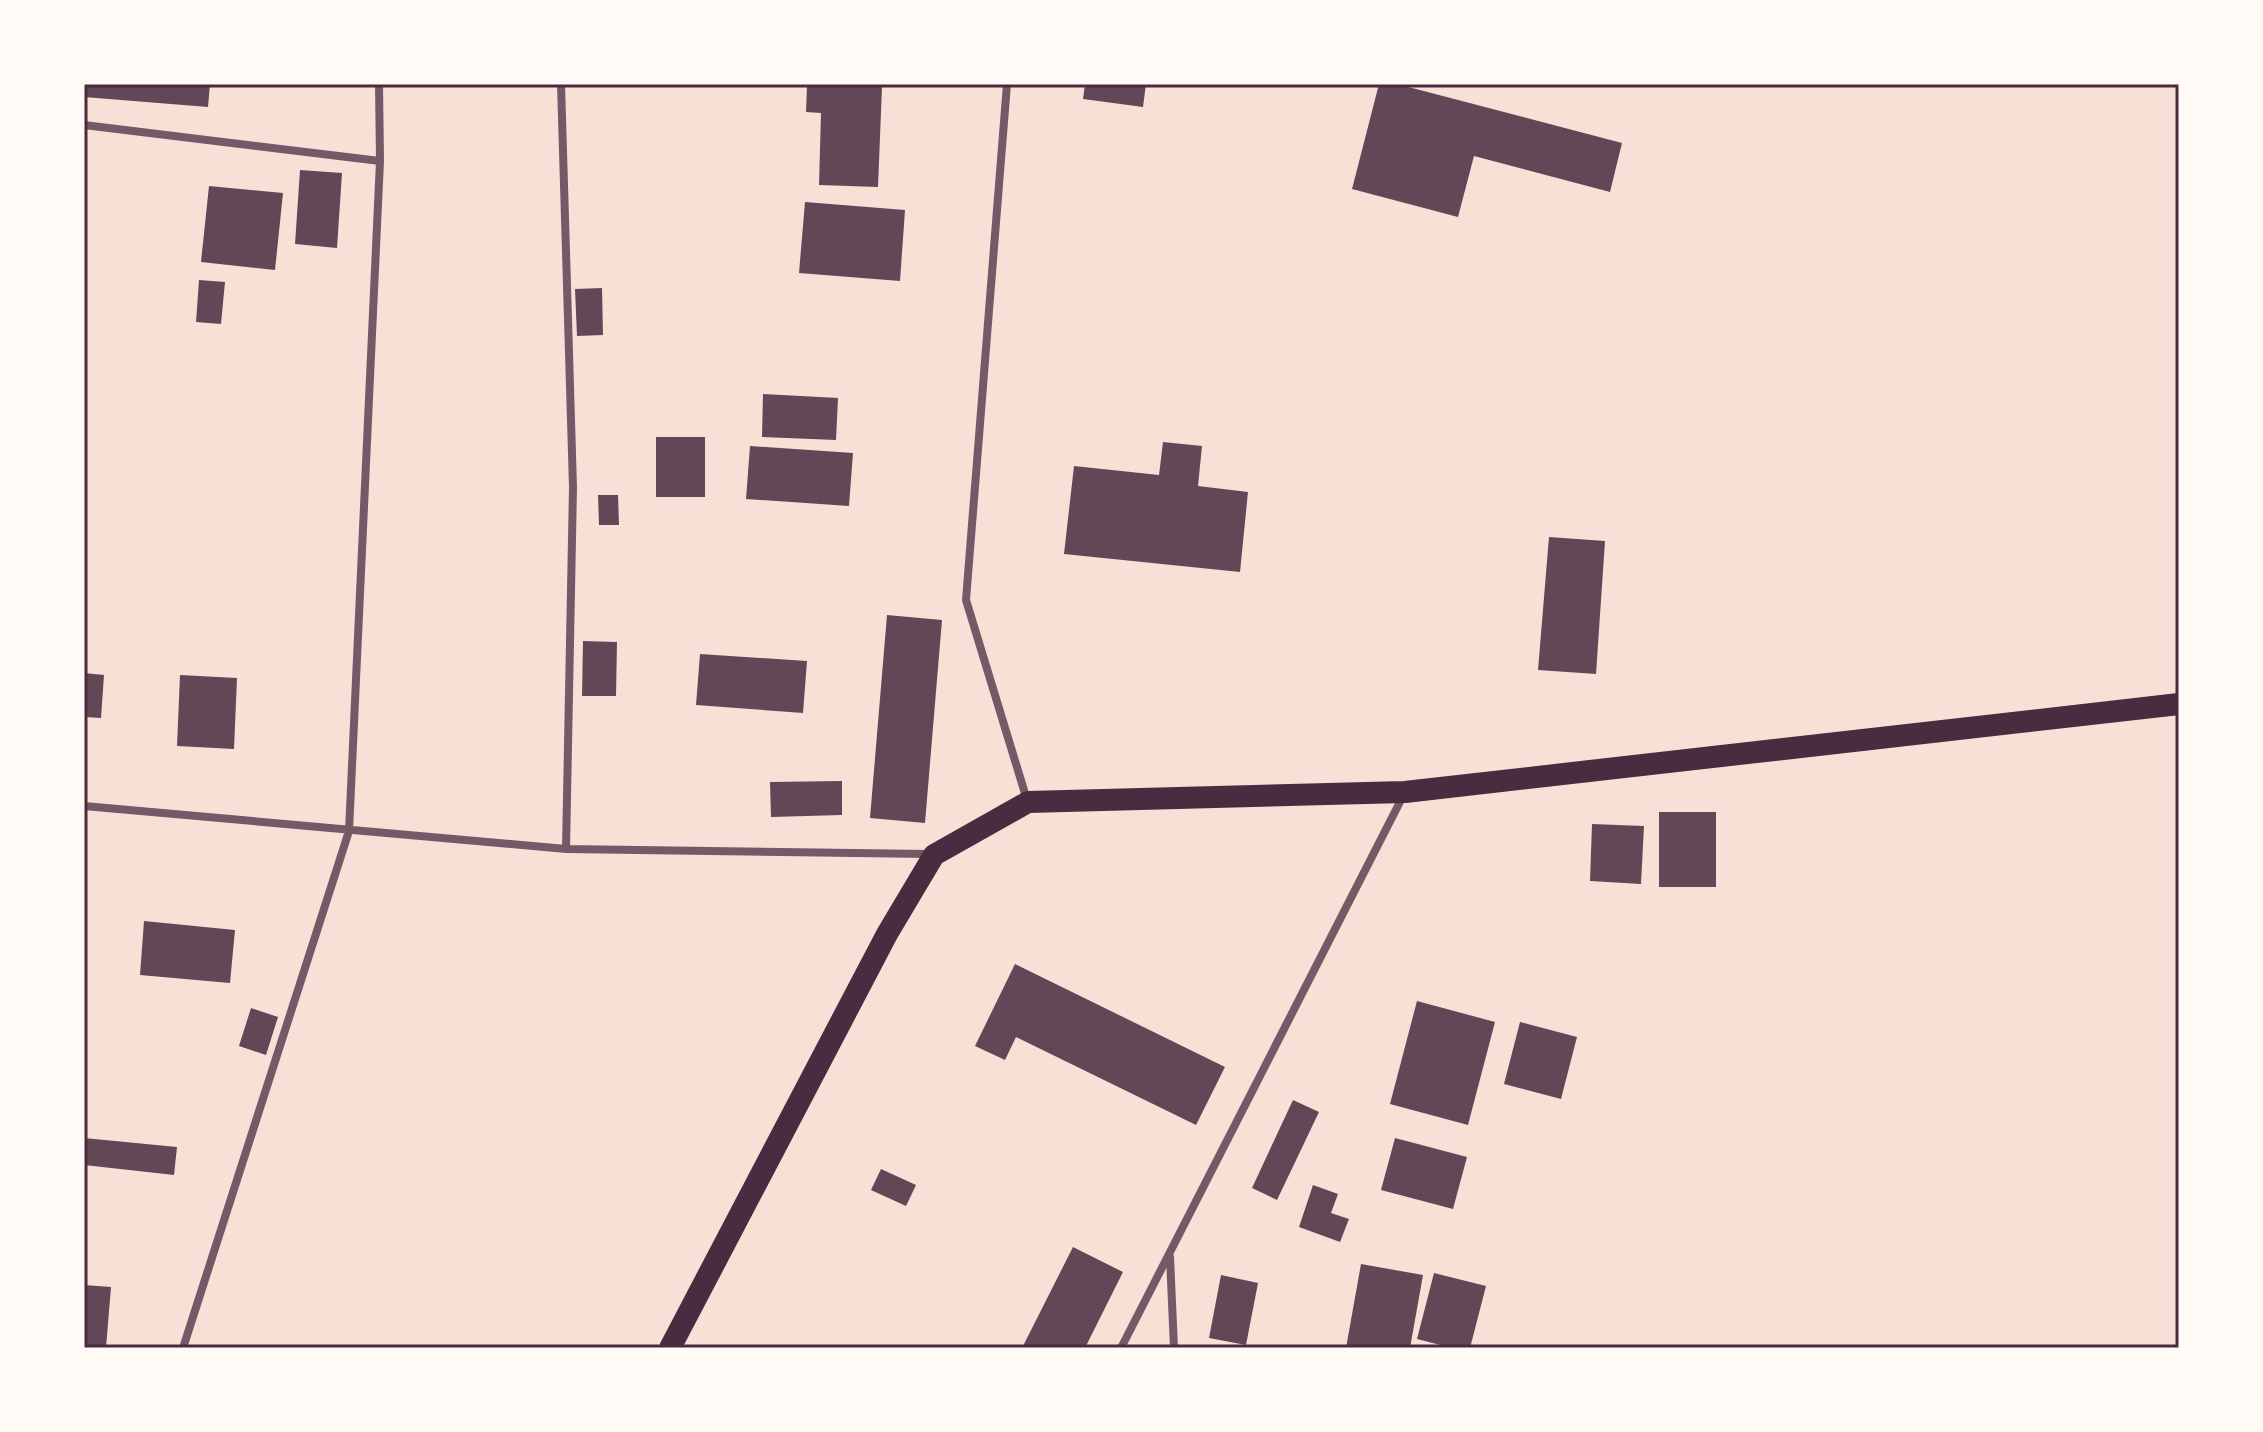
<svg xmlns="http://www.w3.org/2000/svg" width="2263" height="1432" font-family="'Noto Serif',serif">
<rect width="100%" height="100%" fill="#f7e1d7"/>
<path fill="#644757" d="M84,84H210L208,107L84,97Z
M1085,84H1146L1143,107L1083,99Z
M1379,84H1397L1622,143L1610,192L1474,156L1458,217L1352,189Z
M807,85L882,87L878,187L819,185L821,113L806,112Z
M300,170L342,173L337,248L295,244Z
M209,186L283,193L275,270L201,262Z
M805,202L905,210L900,281L799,273Z
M199,280L225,282L221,324L196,322Z
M602,288L603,335L577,336L575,289Z
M763,394L838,398L836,440L762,437Z
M656,437H705V497H656Z
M1163,442L1202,446L1198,486L1248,492L1240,572L1064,554L1074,466L1159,475Z
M750,446L853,453L849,506L746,499Z
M598,495H618L619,525H599Z
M1549,537L1605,541L1596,674L1538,670Z
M887,615L942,620L925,823L870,818Z
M583,641L617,642L616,696H582Z
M700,654L807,661L803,713L696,705Z
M84,673L104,675L101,718L84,717Z
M180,675L237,678L234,749L177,746Z
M842,781V815L771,817L770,782Z
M1659,812H1716V887H1659Z
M1592,824L1644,826L1641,884L1590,881Z
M144,921L235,930L230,983L140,975Z
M1015,964L1225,1067L1196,1125L1016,1037L1005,1060L975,1046Z
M1417,1001L1495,1022L1468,1125L1390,1104Z
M251,1008L278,1017L266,1055L239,1046Z
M1520,1022L1577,1037L1561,1099L1504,1084Z
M1293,1100L1319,1112L1277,1200L1252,1188Z
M84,1138L177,1147L174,1175L84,1165Z
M1395,1138L1467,1157L1453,1209L1381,1190Z
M881,1169L916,1185L906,1206L871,1190Z
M1313,1185L1338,1194L1331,1213L1349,1219L1340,1242L1299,1227Z
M1073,1247L1123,1272L1085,1348H1022Z
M1361,1264L1423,1275L1410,1348H1346Z
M1434,1273L1486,1286L1470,1348H1452L1417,1339Z
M1221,1275L1258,1283L1246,1345L1209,1338Z
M84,1285L111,1287L106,1348H84Z"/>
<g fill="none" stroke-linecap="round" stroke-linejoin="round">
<path stroke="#755966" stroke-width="8" d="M561,84L573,487L566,849
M1007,84L966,600L1027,800
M84,125L380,161
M84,806L566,849L929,854
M1170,1257L1174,1348
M183,1348L349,831L380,161L379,84
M1121,1348L1403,796"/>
<path stroke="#4a2c40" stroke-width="22" d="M670,1348L887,934L934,855L1028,802L1405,792L2179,704"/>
</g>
<rect width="2263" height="1432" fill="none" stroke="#fffaf5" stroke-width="172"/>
<rect x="86" y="86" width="2091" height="1260" fill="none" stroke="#4a2c40" stroke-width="3"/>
</svg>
